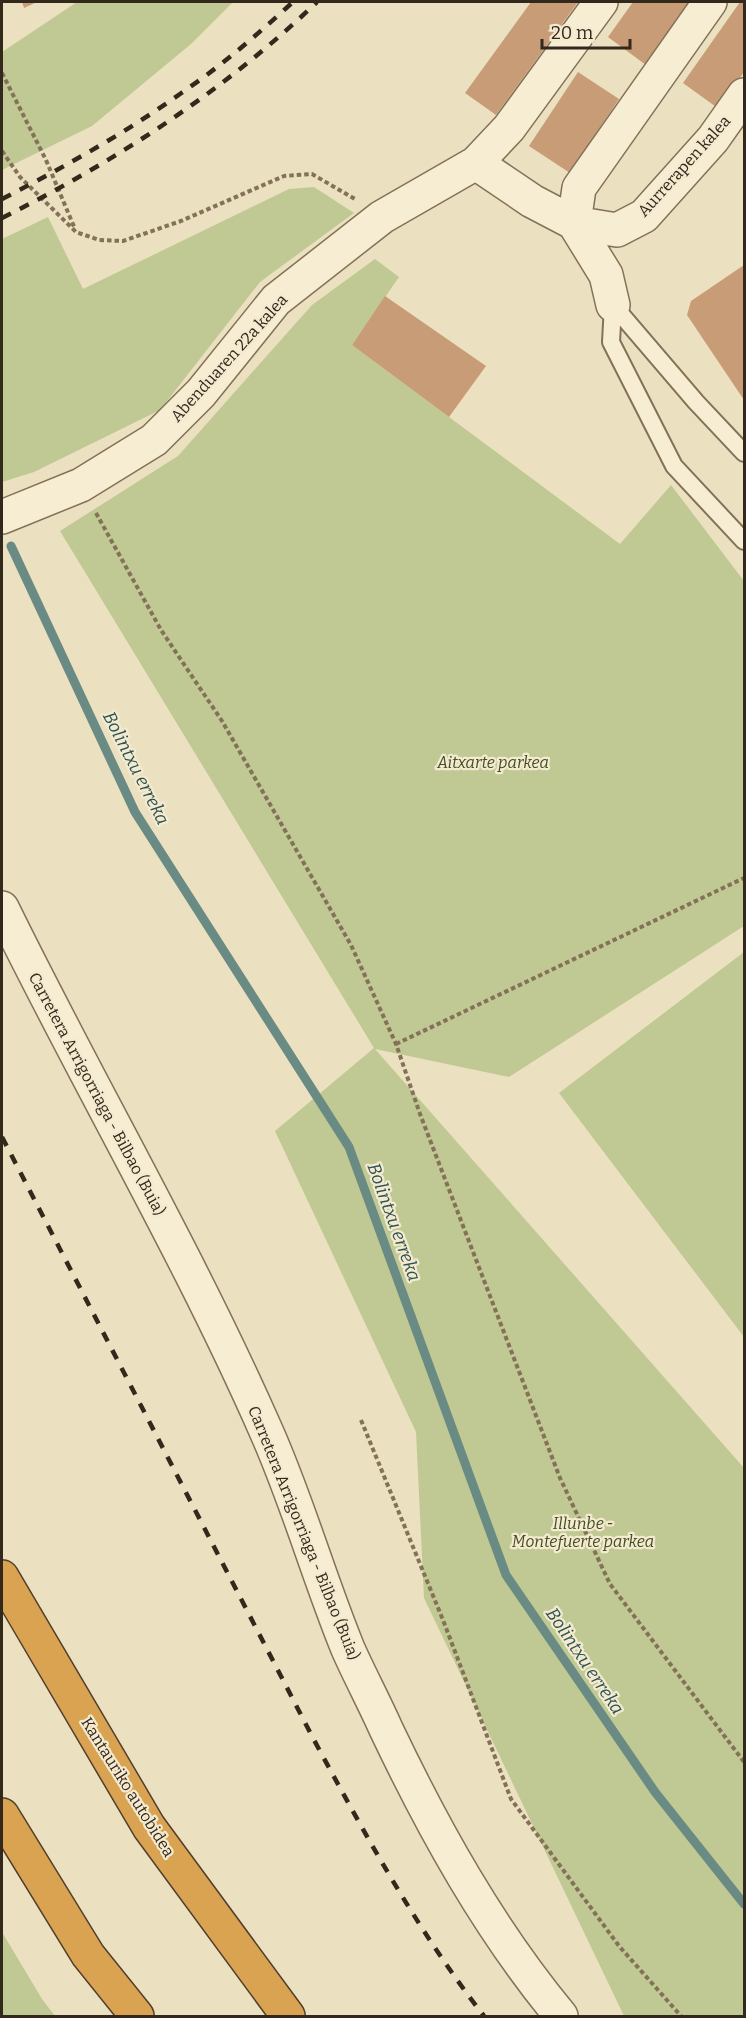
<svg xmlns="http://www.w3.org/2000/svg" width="746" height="2018" font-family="Bitter,serif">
<rect width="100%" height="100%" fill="#ebe0bf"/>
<path fill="#c0c994" d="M77,2H233L191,44L92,126L2,170V52Z
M314,187L354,213L260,282L160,410L34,472L2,482V239L48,217L83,289L289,189Z
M375,259L399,277L352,345L620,544L671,485L744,581V926L509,1077L375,1049L744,1468V2016H624L424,1598L416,1432L275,1131L374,1048L60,531L178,456L312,305Z
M744,952V1337L559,1093Z
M2,1932L42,1999L55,2016H2Z"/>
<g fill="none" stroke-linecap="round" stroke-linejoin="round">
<path stroke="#6a8b84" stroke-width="9" d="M11,546L135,812L349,1147L506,1575L655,1792L744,1904"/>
</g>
<path fill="#c89c77" d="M22,2H37L24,8Z
M531,2H578L496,115L465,93Z
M633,2H692L646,65L608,37Z
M740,2H744V72L719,109L683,83Z
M578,72L619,99L570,173L529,146Z
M744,265V400L687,315L691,301Z
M385,296L486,366L449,417L352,345Z"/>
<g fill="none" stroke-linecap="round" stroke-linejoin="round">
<g stroke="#837158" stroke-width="20">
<path id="service" d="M613,305L611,342L674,466L744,541
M613,305L696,402L744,453"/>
</g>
<g stroke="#837158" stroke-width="36">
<path id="minor" d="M476,163L532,201L574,223L617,230L644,216L713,139L744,95
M574,223L579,188L710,2
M574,223L606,275L613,305
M2,517L81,485L154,440L201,393L276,300L382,217L476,163L509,128L601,2"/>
</g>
<g stroke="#837158" stroke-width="36">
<path id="tertiary" d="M2,908C88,1084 188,1253 267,1433C298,1503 319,1578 348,1649C360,1676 374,1702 386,1729C434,1830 489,1929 561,2016"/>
</g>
<g stroke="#513f2d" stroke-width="36">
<path id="motorway" d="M2,1577L149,1827L288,2016
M2,1815L88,1955L137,2016"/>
</g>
<path stroke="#837158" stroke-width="4" stroke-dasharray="4.5 3" stroke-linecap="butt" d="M2,73L46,160L75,229
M2,151L20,177L76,232L99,240L123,241L181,221L284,176L312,174L355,199
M96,513L161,630L222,721L351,945L396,1044L420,1114L560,1478L610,1584L744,1762
M396,1044L744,878
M361,1420L443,1620L511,1799L619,1946L681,2016"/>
<use href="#service" stroke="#f7edd2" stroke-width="16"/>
<use href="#minor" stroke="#f7edd2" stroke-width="33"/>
<use href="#tertiary" stroke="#f7edd2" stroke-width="33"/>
<use href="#motorway" stroke="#d9a352" stroke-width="33"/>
<path stroke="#33281c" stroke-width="4.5" stroke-dasharray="10 10" stroke-linecap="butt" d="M2,199C66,166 129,131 187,89C225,63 260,32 293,2
M2,218C116,161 224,91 317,2
M2,1137L314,1740C366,1836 417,1930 484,2016"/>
</g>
<g text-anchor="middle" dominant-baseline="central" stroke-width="4.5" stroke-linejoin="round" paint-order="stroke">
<g font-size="16" fill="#33281c" stroke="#f3eacf">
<text transform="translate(684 166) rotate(-48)">Aurrerapen kalea</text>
<text transform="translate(229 358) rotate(-48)">Abenduaren 22a kalea</text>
<text transform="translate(97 1094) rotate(62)">Carretera Arrigorriaga - Bilbao (Buia)</text>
<text transform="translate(304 1533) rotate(68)">Carretera Arrigorriaga - Bilbao (Buia)</text>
<text transform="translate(128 1787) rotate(58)">Kantauriko autobidea</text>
</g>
<g font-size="16" font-style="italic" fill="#424f24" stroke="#f3eacf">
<text x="493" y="762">Aitxarte parkea</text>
<text x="583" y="1523">Illunbe -<tspan x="583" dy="18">Montefuerte parkea</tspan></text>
</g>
<g font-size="18" font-style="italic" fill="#2c5352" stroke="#f3eacf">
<text transform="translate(136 768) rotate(63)">Bolintxu erreka</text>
<text transform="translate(394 1222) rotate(70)">Bolintxu erreka</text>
<text transform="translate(585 1661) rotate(56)">Bolintxu erreka</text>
</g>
</g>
<rect width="746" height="2018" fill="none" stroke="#33281c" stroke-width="6"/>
<path d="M542 39v9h88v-9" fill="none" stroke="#33281c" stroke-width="3"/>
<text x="551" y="39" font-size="18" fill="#33281c" stroke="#f3eacf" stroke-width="4.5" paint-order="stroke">20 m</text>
</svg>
